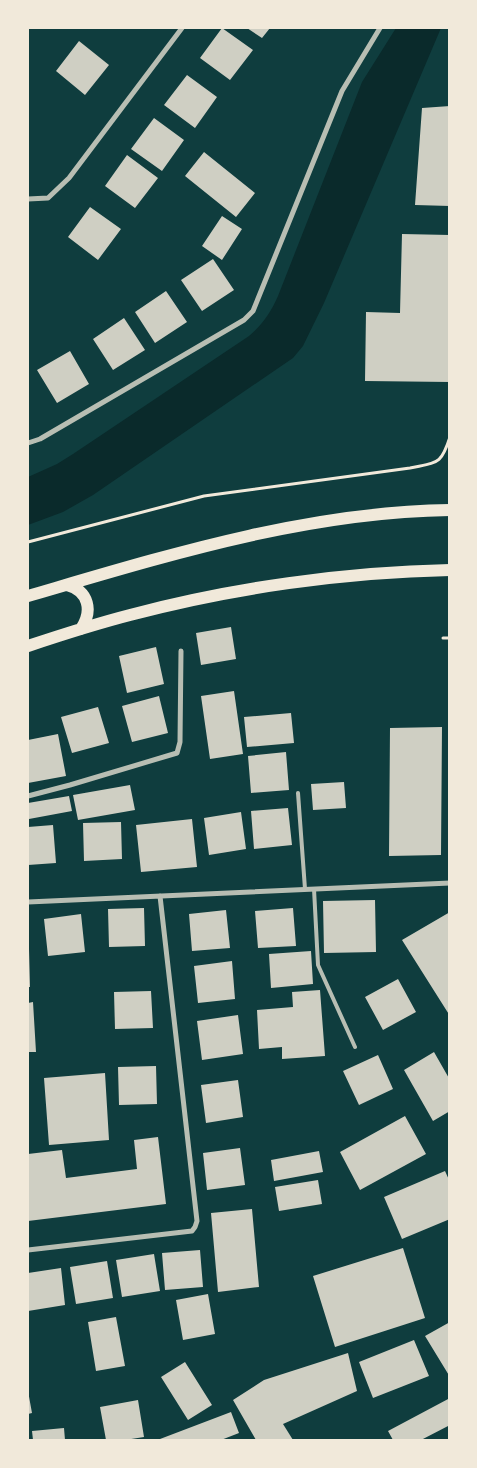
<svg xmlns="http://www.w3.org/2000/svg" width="477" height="1468" font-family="'Sofia Sans Condensed',sans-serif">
<rect width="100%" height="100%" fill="#0f3d3e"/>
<path fill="#0a2a2b" d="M396,28H441L324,303L303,346L293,358L93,495L63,512L28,525V477L57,464L73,454L249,336C263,324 271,312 278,296L362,82Z"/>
<path fill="#cfcfc3" d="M222,28L253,50L230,80L200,58Z
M247,28H270L262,38Z
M79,41L109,65L85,95L56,71Z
M187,75L217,97L195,128L164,105Z
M450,106V206L415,205L422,108Z
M154,118L184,140L162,171L131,149Z
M204,152L255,193L236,217L185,176Z
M127,155L158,178L135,208L105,186Z
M90,207L121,229L98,260L68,237Z
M222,216L242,229L222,260L202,246Z
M402,234L450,235V382L365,381L366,312L400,313Z
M213,259L234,290L202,311L181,280Z
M166,291L187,322L155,343L135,312Z
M124,318L145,350L113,370L93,339Z
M70,351L89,384L57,403L37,370Z
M231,627L236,659L201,665L196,633Z
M156,647L164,684L127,693L119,656Z
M234,691L243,754L210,759L201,696Z
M159,696L168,733L132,742L122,706Z
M98,707L109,743L72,753L61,717Z
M291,713L294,743L247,747L244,717Z
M442,727L441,855L389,856L390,728Z
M58,734L66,776L28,783V740Z
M286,752L289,790L251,793L248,756Z
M344,782L346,808L313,810L311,784Z
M130,785L135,810L78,820L73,795Z
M69,796L72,811L29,819L28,803Z
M288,808L292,845L254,849L251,811Z
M241,812L246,849L209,855L204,818Z
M192,819L197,867L141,872L136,825Z
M121,822L122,859L84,861L83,823Z
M53,825L56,863L28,865V827Z
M375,900L376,952L324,953L323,901Z
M144,908L145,946L109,947L108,909Z
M293,908L296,946L258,948L255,911Z
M226,910L230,948L192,951L189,914Z
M450,912V1016L402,940Z
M81,914L85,952L48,956L44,919Z
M28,949H29L30,987H28Z
M311,951L313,984L271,988L269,954Z
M232,961L235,999L198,1003L194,966Z
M398,979L416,1012L383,1030L365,997Z
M320,990L325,1056L282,1059V1047L259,1049L257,1010L293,1007L292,992Z
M151,991L153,1028L115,1029L114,992Z
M33,1002L36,1052H28V1003Z
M238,1015L243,1054L202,1060L197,1021Z
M434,1052L450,1080V1111L433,1121L404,1070Z
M378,1055L393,1089L359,1105L343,1071Z
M156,1066L157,1104L119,1105L118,1067Z
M105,1073L109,1140L49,1145L44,1078Z
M238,1080L243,1117L206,1123L201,1085Z
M405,1116L426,1154L360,1190L340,1152Z
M158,1137L166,1204L28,1221V1154L62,1150L66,1178L137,1169L134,1140Z
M240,1148L245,1185L207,1190L203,1153Z
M319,1151L323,1172L274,1181L271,1160Z
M445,1171L450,1182V1219L402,1239L384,1197Z
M318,1180L322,1204L279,1211L275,1187Z
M252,1209L259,1287L218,1292L211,1213Z
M403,1248L425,1318L335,1347L313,1276Z
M200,1250L203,1287L165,1290L162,1253Z
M154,1254L160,1291L122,1297L116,1260Z
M107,1261L113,1298L76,1304L70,1267Z
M61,1268L65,1305L28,1311V1273Z
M208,1294L215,1334L183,1340L176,1300Z
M116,1317L125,1366L96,1371L88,1322Z
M450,1322V1377L425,1336Z
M414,1340L429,1376L373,1398L359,1362Z
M348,1353L357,1391L283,1424L293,1440H256L233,1400L264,1380Z
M185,1362L212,1405L188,1420L161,1377Z
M28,1391L32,1413L28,1414Z
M450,1398V1425L421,1440H393L388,1431Z
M138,1400L144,1437L125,1440H106L100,1407Z
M231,1412L239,1433L221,1440H161L160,1439Z
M64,1428L65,1440H33L32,1431Z"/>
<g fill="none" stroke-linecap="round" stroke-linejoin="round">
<path stroke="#f1e9da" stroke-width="3" d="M28,542L204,496L410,468C438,462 441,465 450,437
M443,638H450"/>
<path stroke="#b8beb3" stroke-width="4" d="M298,793L305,889
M314,889L318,965L355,1047"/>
<path stroke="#b8beb3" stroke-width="5" d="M28,199L48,198L69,178L182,28
M28,443L40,439L244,320L253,311L342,91L380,28
M28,796L70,785L177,753L180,742L181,651
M28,902L450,883
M28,1250L192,1231L195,1227L197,1221L160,896"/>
<path stroke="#f1e9da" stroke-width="12" d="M67,585C89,591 93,611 81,629
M28,596C165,556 305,512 450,510
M28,646C61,635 95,624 130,615C231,588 345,572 450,570"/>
</g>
<rect width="477" height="1468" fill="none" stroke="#f1e9da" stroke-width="58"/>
</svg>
